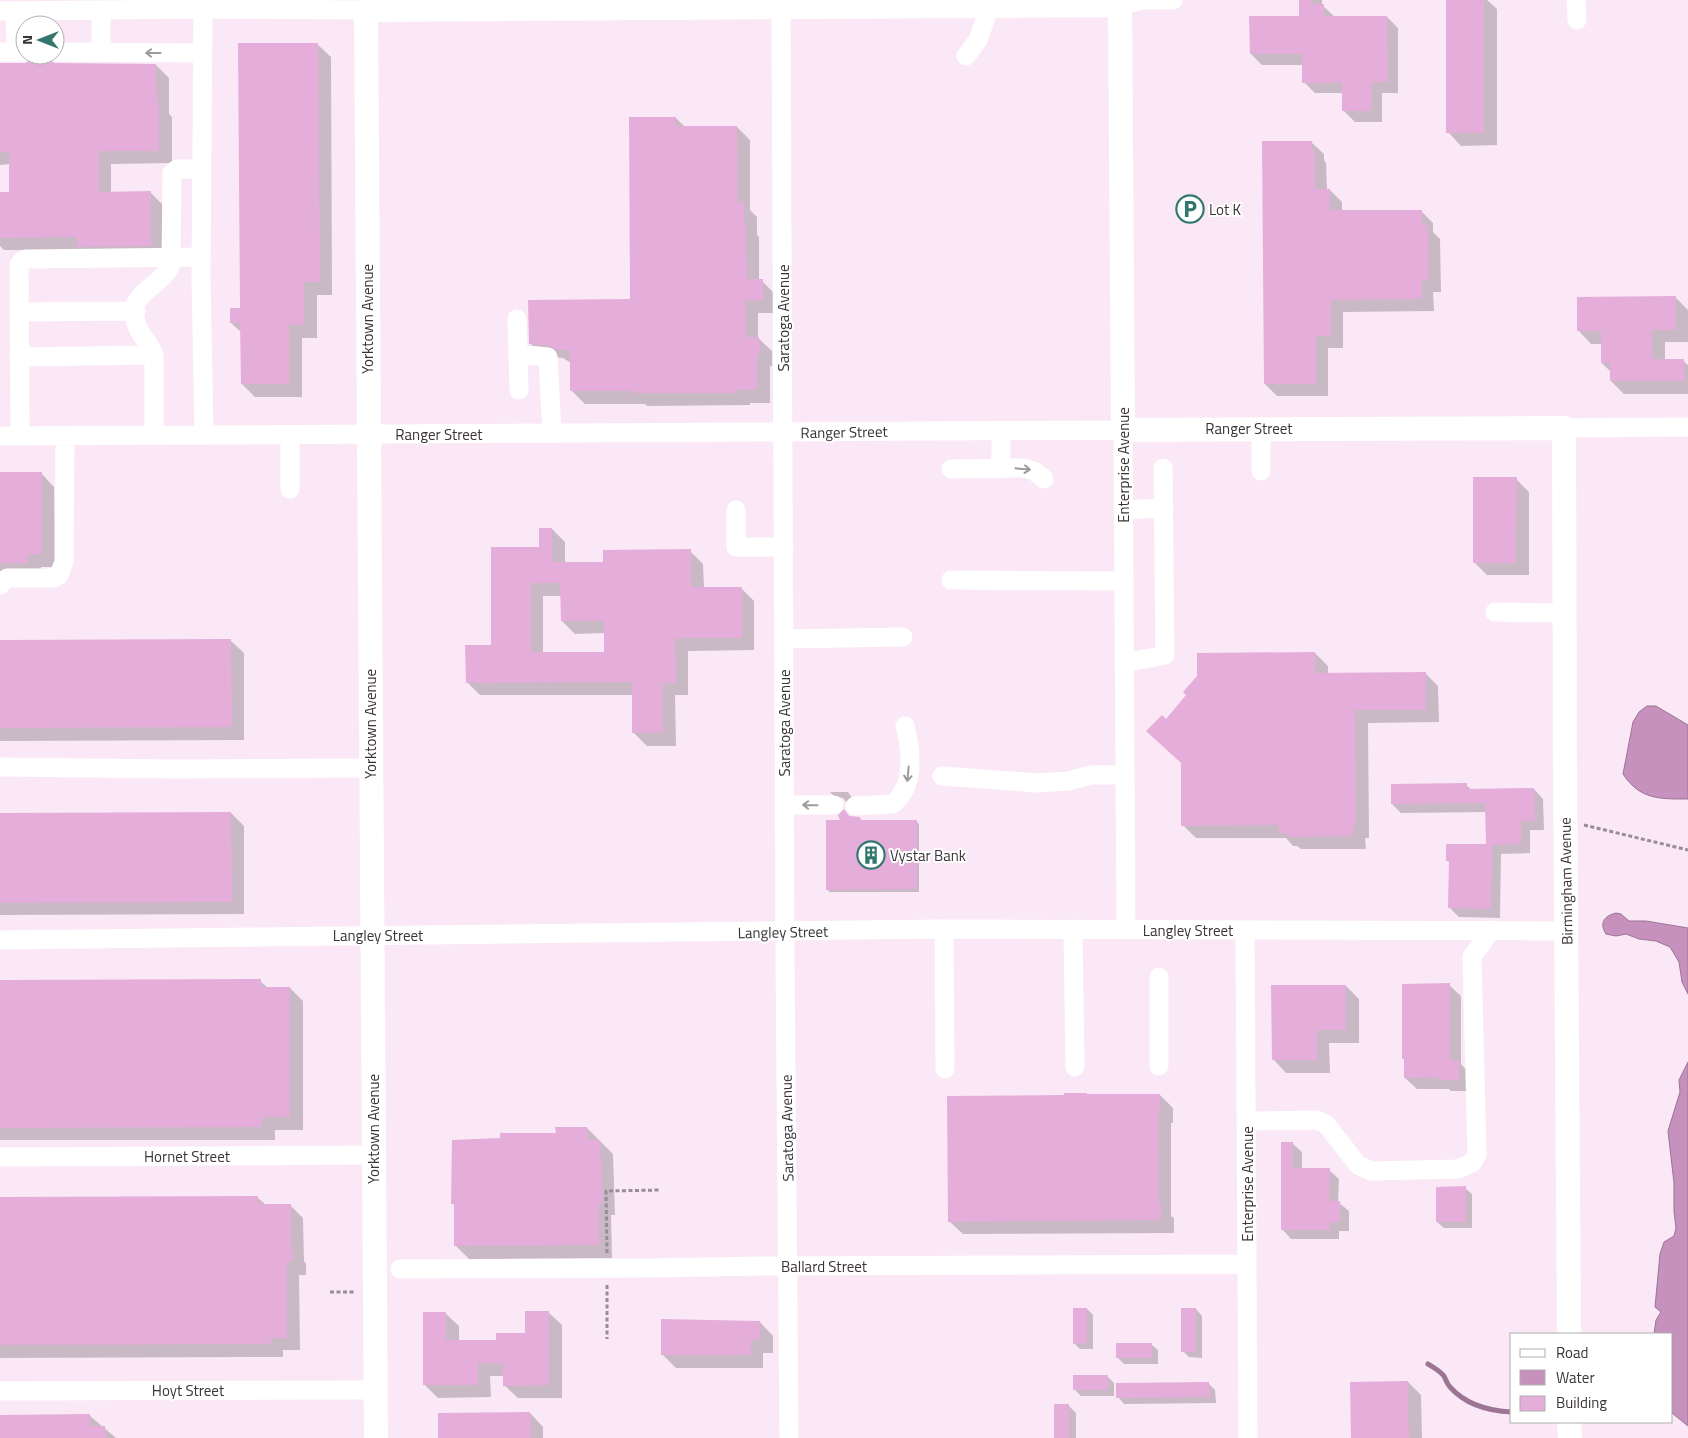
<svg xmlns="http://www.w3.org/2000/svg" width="1688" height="1438" font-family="'Titillium Web',sans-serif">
<rect width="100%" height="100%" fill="#fae8f6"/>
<path fill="#c691bd" stroke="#9c7595" d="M1647,706H1656L1688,725V799C1660,799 1640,800 1623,774L1633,722L1639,712Z
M1616,913L1621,914L1629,921H1646L1688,928V994L1682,982L1679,962L1670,947L1656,941L1639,939L1626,934L1616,936L1606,934C1599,923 1604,916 1616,913Z
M1688,1062V1426L1672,1413V1334H1654L1656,1320L1661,1312L1655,1307L1660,1254L1664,1242L1674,1236L1676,1228L1674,1212V1183L1668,1131L1680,1092L1679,1080Z"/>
<path fill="#0003" fill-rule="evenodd" d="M1300,0H1322V5L1334,16L1387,17L1398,28V93H1382V122H1355L1344,111V93H1315L1304,82V65H1262L1251,54L1300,17Z
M1447,0H1487L1497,9V145L1461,146L1448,132Z
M317,44L331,57L332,295H317V338H302V397H255L242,384V333L231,323L241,309Z
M0,64L156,65L169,78V114L172,117V163L111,164V193H151L164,206V259L82,250H4L0,246V193H10V164L0,165Z
M676,118L685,127H737L750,140V210L757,217V235L759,237V281H762L775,294V313H758V338L772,351V366H770V403H750V405L647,406L645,404H585L572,391L571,363L563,358L543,356L530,343L631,300Z
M1311,142L1324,154V160L1326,163L1327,190H1330L1342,202V212L1421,211L1433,223V232L1440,239L1441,292H1433L1434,311L1343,312V348H1328V396H1277L1265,384Z
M1676,298L1688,310V342H1665V361H1683L1688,365V394H1624L1611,381V372L1602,363V344H1591L1578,330Z
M41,473L54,487L55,567H41V576H0V474Z
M1516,479L1529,492V575H1487L1474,562Z
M552,529L565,542V563H604L690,551L703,564L704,588H741L754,601V650L688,651V695H675L676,746H647L634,733L633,695H480L467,682L493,646L540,548ZM543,596H562V621L575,634L605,633V653H543Z
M230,640L244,653V740L0,741V641Z
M1315,653L1328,666V674L1425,673L1438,686L1439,722L1368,723L1369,838H1365L1366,849H1301L1297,846H1293L1286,838H1196L1183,825L1182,763L1166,721Z
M1466,785L1472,790L1534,789L1543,799L1544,830H1530V853L1501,854L1500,918L1459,917L1450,908V863L1447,860L1487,846V812L1401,813L1392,804Z
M830,792H848L853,799L848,804L843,798L834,796Z
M844,810L850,817L859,818L862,821H916L919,824V892H830L827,889Z
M231,813L244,826V914L0,915V814Z
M0,981H260L268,988H290L303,1001V1130H275V1140H0Z
M1449,985L1461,996V1064L1470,1074V1091H1451L1449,1089H1417L1405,1078V1060L1404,1059Z
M1346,986L1359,999V1043H1329L1330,1073H1286L1273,1059Z
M1160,1095L1173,1108V1123H1171V1216L1174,1218V1233L963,1234L949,1221L1088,1096Z
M587,1128L613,1154L615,1215H611L612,1258L469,1259L456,1246L455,1206L452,1203L502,1140L557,1134Z
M1292,1143L1302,1152V1170H1329L1339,1179L1338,1202L1349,1211V1231H1339V1239H1291L1282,1229Z
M1465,1188L1472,1194V1228H1444L1437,1222Z
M257,1197L266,1205H290L303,1218L304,1261L306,1264V1275H299L300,1350H283V1357L0,1358V1198Z
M1087,1309L1093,1315V1349H1080L1074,1343Z
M1196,1309L1202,1316V1358L1189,1357L1183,1351Z
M548,1312L562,1325V1398H518L504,1385V1376H490L491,1397L438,1398L424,1384L445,1313L459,1326V1341H498L526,1334Z
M760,1322L773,1336V1353H763V1368H676L662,1354Z
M1151,1344L1158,1350V1364H1124L1117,1357Z
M1108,1377L1114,1383V1396H1081L1074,1389Z
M1408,1382L1421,1395L1422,1438H1352Z
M1209,1384L1215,1390L1216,1403L1124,1404L1118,1397Z
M1068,1405L1076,1413V1438H1056Z
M530,1413L543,1427V1438H439Z
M0,1416H90L116,1438H0Z"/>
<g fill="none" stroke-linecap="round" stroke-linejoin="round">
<path stroke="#9c7595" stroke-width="5" d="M1428,1364C1433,1367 1440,1371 1444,1376C1446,1380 1447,1384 1450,1387C1465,1404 1489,1411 1512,1412"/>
</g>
<path fill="#e4adda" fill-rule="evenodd" d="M1299,0H1311V4H1324V16H1387L1388,82H1372V111H1342V83H1302V54H1250L1249,16H1299Z
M1446,0H1484V133H1446Z
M238,43H318L320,282H304V325H289V384H241L240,323H230V308H240Z
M34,59H46L55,63L156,64L157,102H159V151H99V192L151,191V246L77,247V237L0,238V192H9V152H0V63H25Z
M629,117H676V126H737L738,203H744V223H746L747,279H763V300L745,301L746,337H759L760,354H757V390H737V393H633V391H570V350H557L549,346L529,344L528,300L630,299Z
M1262,141H1312V150H1315V189H1330V210H1422V225H1428L1429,280H1422V299L1331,300V336H1316V384H1264Z
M1676,296V330H1652V359H1684V381H1610V363H1601V331H1577V297Z
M0,472H42V554H28V563H0Z
M1473,477H1517L1516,563H1473Z
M539,528H552V562H603V550L691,549V587H742V638H675L676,683H663V733H632V682L466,683L465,645H491V547H539ZM531,583H560L561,621H604V652H531Z
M231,639L232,727L0,728V640Z
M1315,652V673L1426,672V710H1355L1356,825L1353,826V836L1287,837V833H1279V825L1181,826V763L1146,731L1162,715L1166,719L1186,695L1183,692L1197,676V653Z
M1467,783V789L1534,788L1535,821H1521V844L1492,845L1491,909L1448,908L1449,861H1446V844H1486L1485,803L1391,804V784Z
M844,809L849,816L860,817L861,820H917V889L826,890V820H840L838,815Z
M231,812L232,902L0,903V813Z
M261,979V987H290V1117H262V1127L0,1128V980Z
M1450,983V1060H1459V1080H1438V1077L1404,1078V1059H1402V984Z
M1271,985H1346V1030H1317V1060H1272Z
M1064,1093H1087V1094H1160V1110H1158L1159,1204H1161V1220L948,1222L947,1096L1064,1095Z
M555,1127H587L588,1140H600L603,1202H599V1245L454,1246V1204H451L452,1140L500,1138V1133H556Z
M1281,1142H1293V1168H1330L1329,1201H1340V1222H1330V1230H1281Z
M1466,1186V1222H1436V1187Z
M258,1196V1204H291V1250L293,1249V1262H287V1338H271V1344L0,1345V1197Z
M1073,1308H1087V1343L1073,1344Z
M1181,1308H1196V1352H1181Z
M525,1311H549V1385L503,1386V1363H478V1385H423V1312H446V1340H496V1333H525Z
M661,1319L760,1321V1340H751V1355H661Z
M1116,1343H1152V1358H1116Z
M1073,1375H1108V1390H1073Z
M1408,1381L1409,1438H1351L1350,1382Z
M1209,1382L1210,1397L1116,1398V1383Z
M1054,1404H1069V1438H1054Z
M530,1412L531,1438H438V1413Z
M90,1414V1426H105L106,1438H0V1415Z"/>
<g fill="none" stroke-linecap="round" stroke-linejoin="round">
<path stroke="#988c96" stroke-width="3" stroke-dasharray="4 2.5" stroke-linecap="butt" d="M1584,825L1688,850
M607,1253L606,1191L660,1190
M607,1285V1339
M330,1292H356"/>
<path stroke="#fff" stroke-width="19" d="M1120,0V5L1144,0H1173
M1576,0L1577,20
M781,7L785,956L789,1438
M203,9L201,276L204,435
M101,10V52
M0,11L203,9L366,10
M15,11L16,52
M0,52H25
M55,52L202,53
M966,56L978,40L990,6
M19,312L136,311
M517,319L519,390
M518,354L548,357L552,434
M19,357L154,355
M1261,428V471
M1564,428L1688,427
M290,435V489
M0,436L1123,430L1126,930
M20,436L19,265L22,261L26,259L201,257
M154,436V355C151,345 142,338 138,328C122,291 161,290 171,264L172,173L177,169H201
M951,469L1024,468L1034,471L1044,479
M999,469L1001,453V430
M736,510V547H784
M1123,510L1164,508
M951,580L1124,581
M0,585L7,578H54L59,575L64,562L65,436
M1495,612L1564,613
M784,639L903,637
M1124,663L1165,655L1163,468
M0,767L179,769L371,768
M942,776L1038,783L1068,781L1091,775H1125
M785,805H834
M855,806L893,804C897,800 901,796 903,792C914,774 910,745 905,726
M944,929L945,1069
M1073,929L1075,1067
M1245,930L1248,1438
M0,940L944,929L1567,931
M1159,977V1066
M1246,1121L1316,1120L1326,1124L1358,1165L1371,1171L1458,1169L1472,1163L1477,1155L1472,957L1491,930
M0,1157L373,1155
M400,1269L653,1268L763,1266L1247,1264
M0,1391L375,1390"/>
<path stroke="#fff" stroke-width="24" d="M1569,1422L1570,1438
M376,1438L366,10L1120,5L1123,430L1564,428L1565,766L1569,1334"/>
</g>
<defs><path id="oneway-shaft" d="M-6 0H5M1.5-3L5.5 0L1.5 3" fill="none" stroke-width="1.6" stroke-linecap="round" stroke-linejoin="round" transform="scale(1.25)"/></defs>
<g stroke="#9c9a9c">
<use href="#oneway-shaft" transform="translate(153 53) rotate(-180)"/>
<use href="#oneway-shaft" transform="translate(1023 469) rotate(5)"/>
<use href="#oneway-shaft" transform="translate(908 774) rotate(95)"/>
<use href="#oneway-shaft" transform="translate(810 805) rotate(-179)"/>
</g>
<defs>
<g id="parking-ring" transform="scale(1.4375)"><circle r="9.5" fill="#fff" stroke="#31776d" stroke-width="1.5"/><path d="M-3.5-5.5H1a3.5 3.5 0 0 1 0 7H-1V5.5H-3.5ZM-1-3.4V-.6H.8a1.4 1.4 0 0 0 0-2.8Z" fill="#31776d"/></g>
<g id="building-ring" transform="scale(1.4375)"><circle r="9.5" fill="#fff" stroke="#31776d" stroke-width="1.5"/><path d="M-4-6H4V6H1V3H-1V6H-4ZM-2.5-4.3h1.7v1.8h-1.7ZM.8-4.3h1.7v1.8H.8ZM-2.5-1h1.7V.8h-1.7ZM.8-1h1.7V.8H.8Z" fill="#31776d"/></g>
</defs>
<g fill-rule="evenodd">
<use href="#parking-ring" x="1190" y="209"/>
<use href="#building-ring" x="871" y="855"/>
</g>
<g text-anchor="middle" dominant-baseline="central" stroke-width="4" stroke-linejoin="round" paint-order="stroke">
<g font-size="15" fill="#3a3439" stroke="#fff" text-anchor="start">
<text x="1209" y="209">Lot K</text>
<text x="890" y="855">Vystar Bank</text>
</g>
<g font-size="15" fill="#3a3439" stroke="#fff">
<text transform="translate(783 318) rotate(-90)">Saratoga Avenue</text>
<text transform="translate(367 319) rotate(-90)">Yorktown Avenue</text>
<text x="1249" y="428">Ranger Street</text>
<text transform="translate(844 432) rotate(-1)">Ranger Street</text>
<text x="439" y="434">Ranger Street</text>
<text transform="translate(1123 465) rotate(-90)">Enterprise Avenue</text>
<text transform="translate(784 723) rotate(-90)">Saratoga Avenue</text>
<text transform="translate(370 724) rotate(-90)">Yorktown Avenue</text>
<text transform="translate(1566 881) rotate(-91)">Birmingham Avenue</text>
<text x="1188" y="930">Langley Street</text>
<text transform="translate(783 932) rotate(-1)">Langley Street</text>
<text x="378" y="935">Langley Street</text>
<text transform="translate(787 1128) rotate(-91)">Saratoga Avenue</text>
<text transform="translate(373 1129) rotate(-90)">Yorktown Avenue</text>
<text x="187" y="1156">Hornet Street</text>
<text transform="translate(1247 1184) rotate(-90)">Enterprise Avenue</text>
<text x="824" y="1266">Ballard Street</text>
<text x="188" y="1390">Hoyt Street</text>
</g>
</g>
<rect x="1510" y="1333" width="162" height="90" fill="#ffffff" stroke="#b0aeb0"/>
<rect x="1520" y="1349" width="25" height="8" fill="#ffffff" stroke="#b0aeb0"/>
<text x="1556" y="1358" font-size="15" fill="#3a3439">Road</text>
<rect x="1520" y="1370" width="25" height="15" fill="#c691bd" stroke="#b0aeb0"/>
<text x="1556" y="1383" font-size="15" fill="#3a3439">Water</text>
<rect x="1520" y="1396" width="25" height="15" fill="#e4adda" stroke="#b0aeb0"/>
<text x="1556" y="1408" font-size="15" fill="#3a3439">Building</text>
<g transform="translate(40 40) rotate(270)"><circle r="24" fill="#ffffff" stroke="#b0aeb0"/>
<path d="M0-4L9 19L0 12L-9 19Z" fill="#31776d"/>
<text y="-8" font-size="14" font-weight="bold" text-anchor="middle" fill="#3a3439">N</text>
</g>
</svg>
